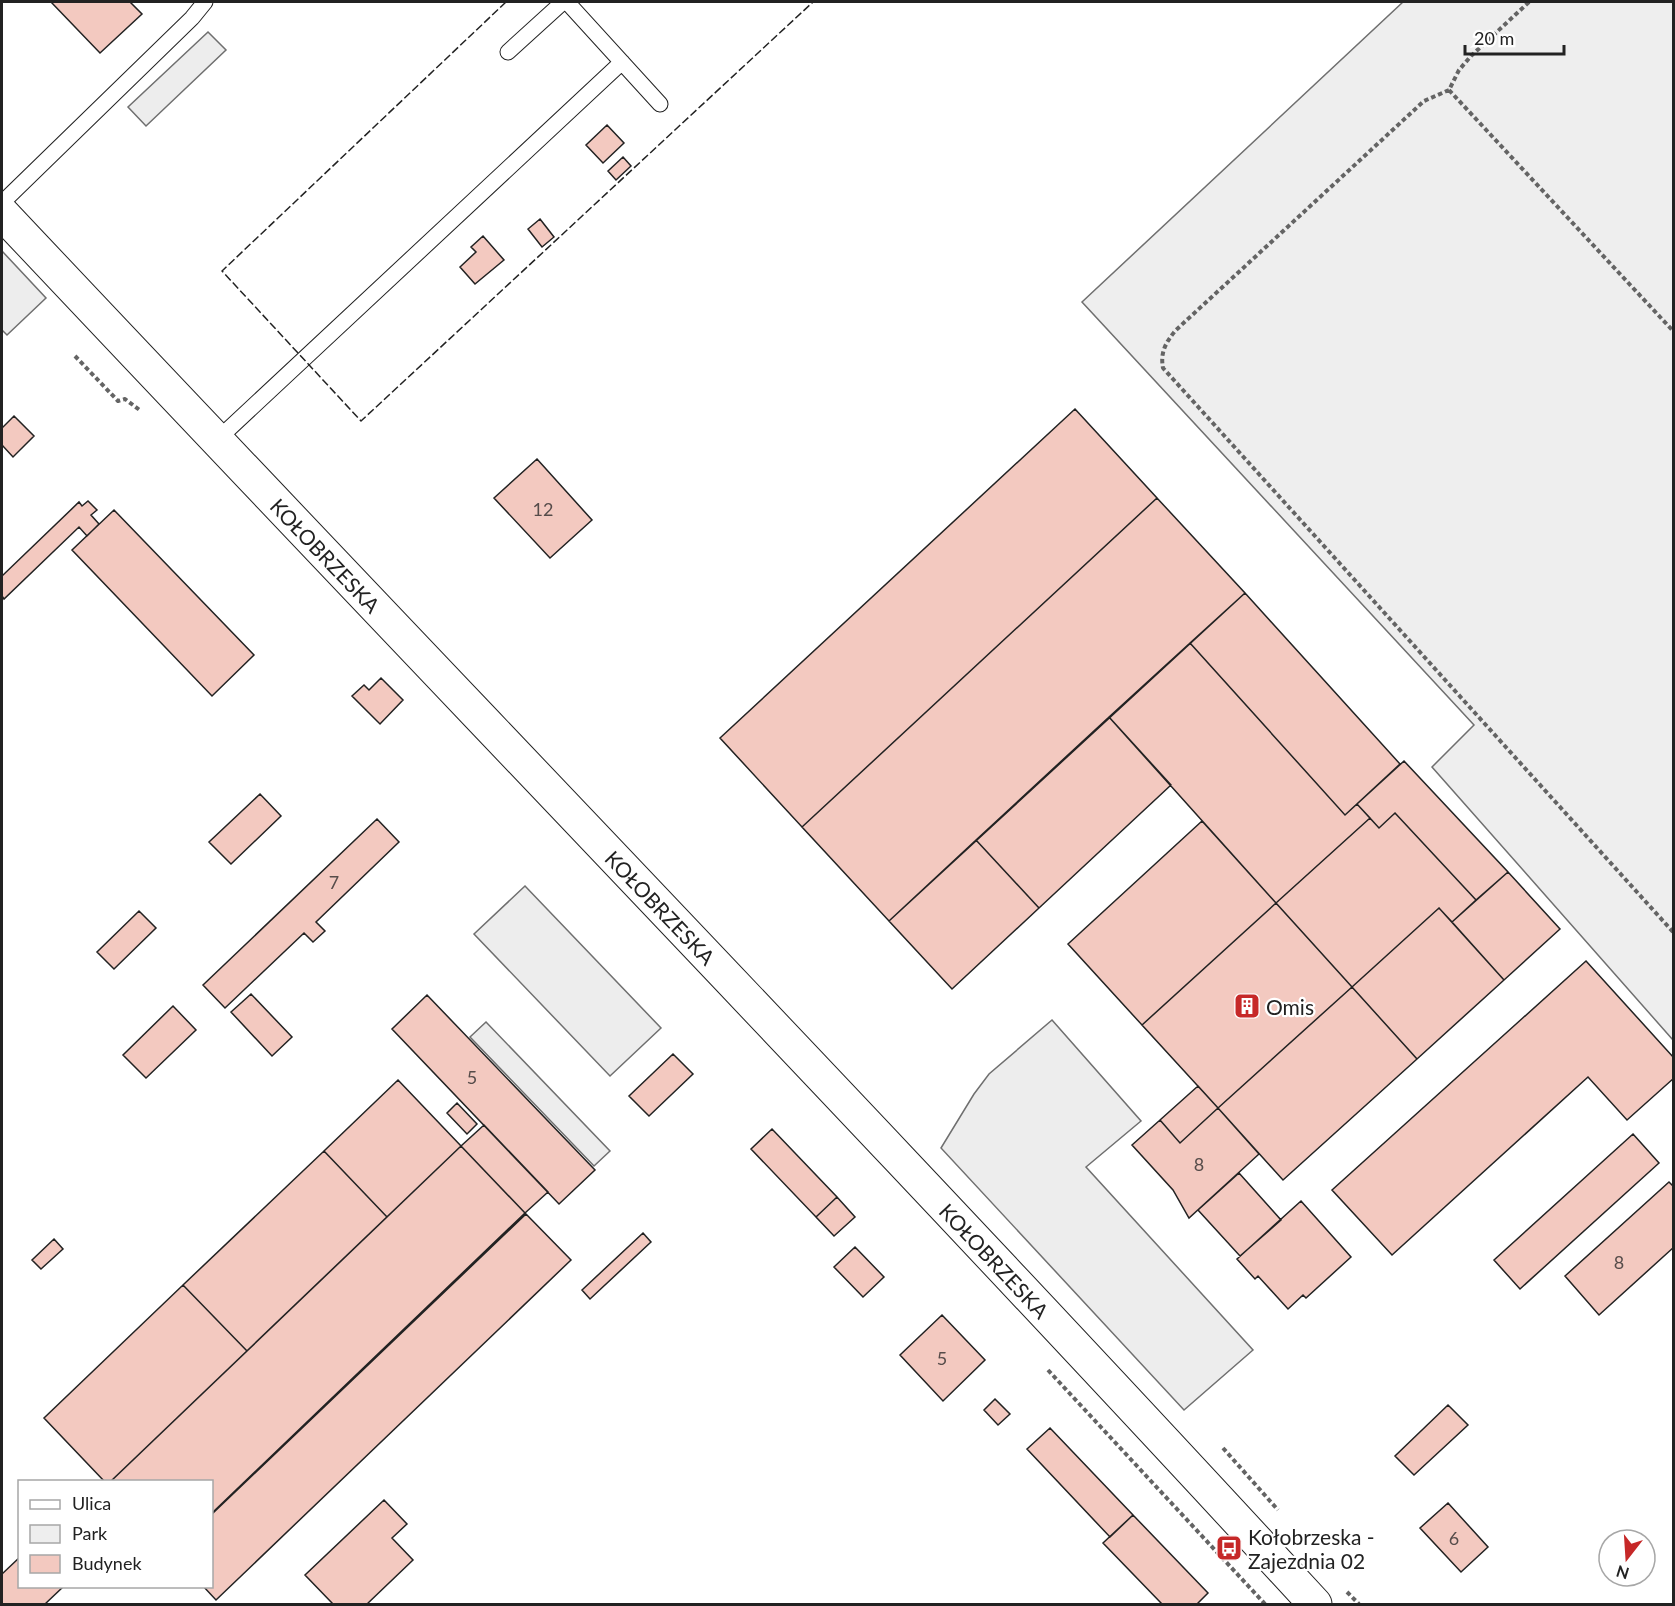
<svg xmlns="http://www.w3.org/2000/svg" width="1675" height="1606" font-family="Lato,sans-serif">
<rect width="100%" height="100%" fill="#fff"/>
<path fill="#eee" stroke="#6f6f6f" stroke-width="1.5" d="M1403,2H1673V1040L1432,767L1474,725L1082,302Z"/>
<path fill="#ededed" stroke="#6f6f6f" stroke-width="1.5" d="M208,32L226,50L146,126L128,107Z
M2,251L46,298L7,335L2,330Z
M525,886L661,1028L610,1076L474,934Z
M1052,1020L1141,1121L1086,1167L1253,1350L1184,1410L941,1148L974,1094L989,1074Z
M486,1022L610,1151L594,1166L470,1037Z"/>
<path fill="#f3c9c0" stroke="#222" stroke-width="1.5" d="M51,2H130L142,14L100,53Z
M607,125L624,143L603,163L586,145Z
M623,157L631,166L616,180L608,171Z
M540,219L554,237L542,247L528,229Z
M483,236L504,260L475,284L460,267L476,252L471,247Z
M1075,409L1157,498L802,827L720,738Z
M14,416L34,436L13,457L2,445V428Z
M537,459L592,520L550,558L494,498Z
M1157,498L1245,593L889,921L802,827Z
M88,501L97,510L91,515L99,524L87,536L79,527L4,599L2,596V576L79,502L82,506Z
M114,510L254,655L212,696L72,550Z
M1245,593L1400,764L1345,815L1190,643Z
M1190,643L1345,815L1357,804L1370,818L1276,903L1109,717Z
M381,678L403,700L380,724L352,696L364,685L369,690Z
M1109,717L1171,785L1039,908L976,840Z
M1404,761L1508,872L1476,900L1395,813L1379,828L1357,804Z
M260,794L281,816L231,864L209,842Z
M1395,813L1476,900L1452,922L1439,908L1352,987L1276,903L1370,818L1379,828Z
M377,819L399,842L316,922L325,931L313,942L304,933L225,1008L203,985Z
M1202,821L1276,903L1142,1025L1068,944Z
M976,840L1039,908L952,989L889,921Z
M1508,872L1560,929L1504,980L1452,922Z
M1276,903L1352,987L1218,1108L1142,1025Z
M1439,908L1504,980L1417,1059L1352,987Z
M139,911L156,928L114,969L97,952Z
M1586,961L1674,1058V1078L1627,1120L1588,1077L1392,1255L1332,1190Z
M1352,987L1417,1059L1283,1180L1218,1108Z
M251,994L292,1037L272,1056L231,1012Z
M427,995L595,1170L559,1204L392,1029Z
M173,1006L196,1030L146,1078L123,1055Z
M673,1054L693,1074L649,1116L629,1096Z
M398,1080L461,1146L387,1217L324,1151Z
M1198,1086L1218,1108L1180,1143L1160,1120Z
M457,1103L477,1124L467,1134L447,1113Z
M1218,1108L1259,1154L1189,1218L1173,1190L1132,1145L1160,1120L1180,1143Z
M484,1125L548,1192L525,1213L461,1146Z
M772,1129L837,1197L816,1217L751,1149Z
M1633,1134L1659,1163L1520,1289L1494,1260Z
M461,1146L525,1213L212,1513V1482H110Z
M324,1151L387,1217L247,1351L183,1285Z
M1239,1173L1281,1220L1240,1256L1198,1210Z
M1669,1182L1674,1187V1247L1599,1315L1565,1276Z
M837,1197L855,1217L834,1236L816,1217Z
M1301,1201L1351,1257L1306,1298L1303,1295L1288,1309L1258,1276L1255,1279L1237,1259Z
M526,1214L571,1260L216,1600L203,1586H212V1514Z
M643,1233L651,1242L590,1299L582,1290Z
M54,1239L63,1249L41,1269L32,1260Z
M855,1247L884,1277L863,1297L834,1267Z
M183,1285L247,1351L110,1482H105L44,1418Z
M942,1315L985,1360L943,1401L900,1355Z
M995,1399L1010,1414L998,1425L984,1410Z
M1448,1405L1468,1425L1414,1475L1395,1456Z
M1050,1428L1133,1515L1110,1537L1027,1449Z
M384,1500L407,1524L392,1538L413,1560L367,1604H333L305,1575Z
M1448,1503L1488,1547L1461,1572L1420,1528Z
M1133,1515L1208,1593L1197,1604H1162L1103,1543Z
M20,1557V1586H64L45,1604H2V1574Z"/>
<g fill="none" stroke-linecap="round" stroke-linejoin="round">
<g stroke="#222" stroke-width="17">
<path id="service" d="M567,2L660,104
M508,52L563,2
M2,203L192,18L205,2
M217,440L622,62"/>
</g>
<g stroke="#222" stroke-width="35">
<g id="tertiary">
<path id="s1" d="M2,213C439,677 883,1135 1315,1604"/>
</g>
</g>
<path stroke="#646464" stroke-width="4" stroke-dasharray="4.5 3" stroke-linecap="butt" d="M1529,2L1471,56L1459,70L1449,90L1424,101L1176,330C1166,342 1160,352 1163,368L1674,933
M1449,90L1674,332
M75,356L118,401L125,399L141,411
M1048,1370L1265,1604
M1223,1448L1278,1510
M1347,1592L1359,1604"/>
<use href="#service" stroke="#fff" stroke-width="15"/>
<use href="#tertiary" stroke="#fff" stroke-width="33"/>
<path stroke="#222" stroke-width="1.5" stroke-dasharray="8 3" stroke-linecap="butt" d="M506,2L222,271L361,421L813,2"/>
</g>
<defs>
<g id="building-square" transform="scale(1.35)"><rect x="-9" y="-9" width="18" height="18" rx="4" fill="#c62828" stroke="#fff"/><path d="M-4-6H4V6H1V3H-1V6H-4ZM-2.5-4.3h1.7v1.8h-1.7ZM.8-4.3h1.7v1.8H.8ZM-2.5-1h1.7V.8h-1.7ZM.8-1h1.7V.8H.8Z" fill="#fff"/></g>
<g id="bus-square" transform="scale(1.35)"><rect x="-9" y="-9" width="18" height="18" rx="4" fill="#c62828" stroke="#fff"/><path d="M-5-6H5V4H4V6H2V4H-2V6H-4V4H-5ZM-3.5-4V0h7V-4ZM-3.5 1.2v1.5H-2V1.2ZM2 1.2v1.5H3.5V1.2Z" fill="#fff"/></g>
</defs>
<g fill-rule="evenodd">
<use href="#building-square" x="1247" y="1006"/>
<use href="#bus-square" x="1229" y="1548"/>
</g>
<g text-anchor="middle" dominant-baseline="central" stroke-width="4.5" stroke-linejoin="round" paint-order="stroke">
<g font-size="18" fill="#564c4a">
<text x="543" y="509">12</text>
<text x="334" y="882">7</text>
<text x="472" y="1077">5</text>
<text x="1199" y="1164">8</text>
<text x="1619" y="1262">8</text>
<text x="942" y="1358">5</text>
<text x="1454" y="1538">6</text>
</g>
<g font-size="21" fill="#222" stroke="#fff">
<text stroke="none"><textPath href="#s1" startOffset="471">KOŁOBRZESKA</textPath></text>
<text stroke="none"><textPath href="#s1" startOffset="957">KOŁOBRZESKA</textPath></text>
<text stroke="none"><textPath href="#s1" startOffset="1443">KOŁOBRZESKA</textPath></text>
</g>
<g font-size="21" fill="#222" stroke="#fff" text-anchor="start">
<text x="1266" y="1006">Omis</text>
<text x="1248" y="1536">Kołobrzeska -<tspan x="1248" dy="24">Zajezdnia 02</tspan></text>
</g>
</g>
<rect width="1675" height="1606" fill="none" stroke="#222222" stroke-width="6"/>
<rect x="18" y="1480" width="195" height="108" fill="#ffffff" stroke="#a7a7a7" stroke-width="1.5"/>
<rect x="30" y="1500" width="30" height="9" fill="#ffffff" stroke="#a7a7a7" stroke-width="1.5"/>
<text x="72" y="1510" font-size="18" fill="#222222">Ulica</text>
<rect x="30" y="1525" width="30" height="18" fill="#eeeeee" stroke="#a7a7a7" stroke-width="1.5"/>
<text x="72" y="1540" font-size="18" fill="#222222">Park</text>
<rect x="30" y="1555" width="30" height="18" fill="#f3c9c0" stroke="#a7a7a7" stroke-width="1.5"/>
<text x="72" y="1570" font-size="18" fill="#222222">Budynek</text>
<g transform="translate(1627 1558) rotate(197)"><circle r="28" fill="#ffffff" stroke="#a7a7a7" stroke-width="1.5"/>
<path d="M0-4.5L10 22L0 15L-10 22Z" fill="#c62828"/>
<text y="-9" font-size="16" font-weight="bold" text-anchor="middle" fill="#222222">N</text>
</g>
<path d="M1465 45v9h99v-9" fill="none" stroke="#222222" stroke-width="3"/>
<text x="1474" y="45" font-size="18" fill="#222222" stroke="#ffffff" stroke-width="4.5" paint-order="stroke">20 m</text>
</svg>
